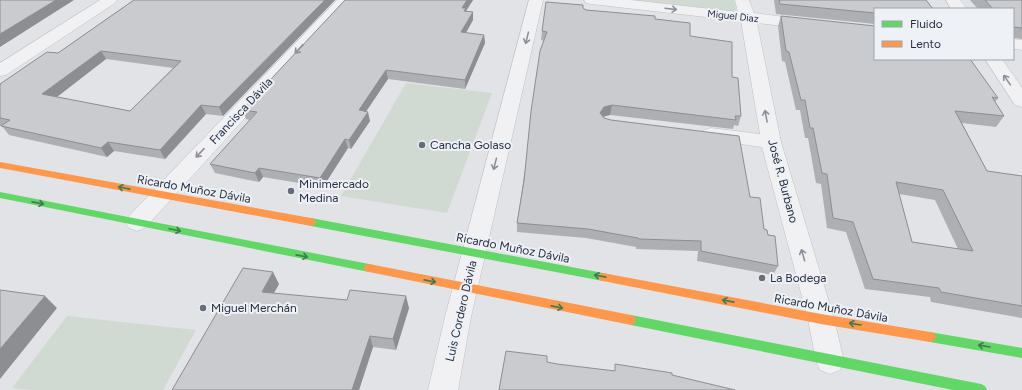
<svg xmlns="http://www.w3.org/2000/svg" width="1022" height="390" font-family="Figtree,sans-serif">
<rect width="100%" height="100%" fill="#e1e3e7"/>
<path fill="#d0dad2" d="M613,0H734L737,14Z
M406,83L492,93L447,213L341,196Z
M67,316L196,330L163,390H32L12,388Z"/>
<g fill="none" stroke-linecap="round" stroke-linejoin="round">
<g stroke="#bfc1c5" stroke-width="1">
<path id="street" d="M100,0H117L115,3L6,75L0,76V63Z
M337,0H352L145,228L137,231L129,228L125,222L129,216Z
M529,0H543L471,317L458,390H428L445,317Z
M584,0H631L738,12L735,0H749L754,13L814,21L816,24L814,27L808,29L757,23L781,142L834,319L844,361L840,370L830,374L820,370L816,361L808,319L762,147L711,140L704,138L701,134L704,130L711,128L760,134L741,21L591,4L586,3Z
M946,0H960L967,9H951Z
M1013,39L1022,40V50L1013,49Z
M985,59H1002L1022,88V107L1015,105Z"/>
</g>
<use href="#street" fill="#f1f1f3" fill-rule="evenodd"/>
<path fill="#63d668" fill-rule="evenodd" d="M0,192L369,264L373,265L374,268L373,271L369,272L0,198Z
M311,218L603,273L607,274L608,277L607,280L603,281L311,226L308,225L306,222L308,219Z
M631,315L981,384L985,386L987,390H953L631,325L627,323L626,320L627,317Z
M930,332L1022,348V358L930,342L926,341L924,337L926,333Z"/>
<path fill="#ff974d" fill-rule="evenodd" d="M0,162L311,218L314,219L316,222L314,225L311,226L0,168Z
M369,264L631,315L635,317L636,320L635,323L631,325L369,272L365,271L364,268L365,265Z
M603,273L821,314L930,332L934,333L936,337L934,341L930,342L821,324L603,281L599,280L598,277L599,274Z"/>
</g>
<path fill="#adafb2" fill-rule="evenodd" d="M134,0H335L223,116L206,114L165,159L114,151L107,157L9,135L2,126H0V84L58,53ZM106,59L173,68L130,111L57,97Z
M345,0H473L466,11L473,12V20L466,33L484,35L485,43L465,89L388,79L366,111L370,121L351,149L348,148L323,187L263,177L259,182L215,173L210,164L250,120L246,119L242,110Z
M774,0H926L875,9V24L776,14Z
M970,0H1022V39L1013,38V9H978Z
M583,8L586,10L655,19L690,36L732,77L741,116L738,126L734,125L733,129L610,115L603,116L604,118L750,197L764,229L768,235L778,266L773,275L697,261L698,251L636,249V247L586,238L517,232V223L544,41L541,40L542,31Z
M781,16L998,98L995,102L1004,116L996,127L962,123L987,171L1022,176V318L931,302L930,297L865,289L846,232L827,228L821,184L816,183L808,138H805L800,110H796L785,62L782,61L778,26ZM899,194L935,200L958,249L912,242Z
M279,284L274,293L409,308L396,350L373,347L359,390H172Z"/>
<path fill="#8d8e91" d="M56,0H74L0,47V34Z
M325,0H335L223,116L219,107Z
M467,0H473L466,11L465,19L462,8Z
M473,12V20L461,41V32Z
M484,35L485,43L465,89V80Z
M101,51L106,59L49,103L42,94Z
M386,70L388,79L361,119L359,110Z
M201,105L206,114L165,159L160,150Z
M612,105L610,115L603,117L600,113L604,107Z
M368,112L370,121L351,149L349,140Z
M345,139L348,148L323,187L320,178Z
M108,142L114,151L107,157L101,148Z
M259,168L263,177L259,182L255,173Z
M273,272L279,284L268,303L262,292Z
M45,296L57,308L0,379V349Z
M406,296L409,308L396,350L393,339Z
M370,336L373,347L359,390H352Z"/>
<path fill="#c9cbcf" stroke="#8d8e91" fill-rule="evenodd" d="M0,0H56L0,34Z
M134,0H325L219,107L201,105L160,150L108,142L101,148L1,126L10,120L0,118V84L47,52L58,53ZM101,51L181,61L130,111L42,94Z
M345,0H467L462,8H466L464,11L473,12L461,32L484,35L465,80L386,70L359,110L368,112L349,140L345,139L320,178L259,168L255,173L210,164L257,112L242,110Z
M779,0H926L933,9H875V13L780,4Z
M985,0H1022V28L1013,27V9H993Z
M546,2L583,5V8L586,10L655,16V19L690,23V36L732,42V77L738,78L741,116H735L736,120L612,105L604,107L600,113L604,118L611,120L739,136L750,197L760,198L764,229L767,230L768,235L775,236L778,266L701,251V241L639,239L638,238L588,229L517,223L524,181L531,111L540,51L547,32L542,31Z
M781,16L875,26V59H970L998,98L992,97L1004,116L955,111L987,171L1022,176V306L941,292L939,288L873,279L853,222L833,218L827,174L822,173L813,128H810L805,100H801L789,52L786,51ZM896,182L943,190L973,251L912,242Z
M243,268L273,272L262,292L347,300L350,290L406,296L393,339L370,336L352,390H172Z
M0,290L45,296L0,349Z
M506,351L547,356V362L557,364L615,371V364L672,373V375L735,390H499Z"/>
<defs><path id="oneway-shaft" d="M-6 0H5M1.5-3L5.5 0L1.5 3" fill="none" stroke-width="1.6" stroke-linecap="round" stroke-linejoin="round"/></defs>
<g stroke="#8c909a">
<use href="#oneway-shaft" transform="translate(671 9) rotate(7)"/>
<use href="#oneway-shaft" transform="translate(527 38) rotate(104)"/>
<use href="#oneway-shaft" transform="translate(299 49) rotate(133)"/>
<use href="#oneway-shaft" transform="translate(1007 80) rotate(-125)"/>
<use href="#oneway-shaft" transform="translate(766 116) rotate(-101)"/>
<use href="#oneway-shaft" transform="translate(200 153) rotate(133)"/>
<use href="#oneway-shaft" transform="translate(495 164) rotate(104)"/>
<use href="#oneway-shaft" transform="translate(803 255) rotate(-106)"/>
</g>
<g stroke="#427a52">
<use href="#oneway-shaft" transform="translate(124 188) rotate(-169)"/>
<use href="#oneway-shaft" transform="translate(38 203) rotate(11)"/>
<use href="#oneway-shaft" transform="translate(175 230) rotate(12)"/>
<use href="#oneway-shaft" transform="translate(302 256) rotate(11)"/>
<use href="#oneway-shaft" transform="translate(600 276) rotate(-169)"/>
<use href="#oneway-shaft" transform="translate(430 281) rotate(11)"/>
<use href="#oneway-shaft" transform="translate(728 301) rotate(-169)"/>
<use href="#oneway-shaft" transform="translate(557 307) rotate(11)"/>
<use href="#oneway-shaft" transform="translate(855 324) rotate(-170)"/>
<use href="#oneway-shaft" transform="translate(984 346) rotate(-170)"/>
</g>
<g fill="#686d7a" stroke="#eef1f6" stroke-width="1.5">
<circle cx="422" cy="145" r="4"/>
<circle cx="291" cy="191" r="4"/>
<circle cx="762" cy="278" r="4"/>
<circle cx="203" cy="308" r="4"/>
</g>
<g text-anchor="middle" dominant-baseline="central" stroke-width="4" stroke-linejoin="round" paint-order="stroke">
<g font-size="10" fill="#272e40" stroke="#eef1f6">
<text transform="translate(733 16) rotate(6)">Miguel Diaz</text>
</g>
<g font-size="12" fill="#272e40" stroke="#eef1f6">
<text transform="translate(241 111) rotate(-47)">Francisca Dávila</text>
<text transform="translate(783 181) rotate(75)">José R. Burbano</text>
<text transform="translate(194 189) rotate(10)">Ricardo Muñoz Dávila</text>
<text transform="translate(513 248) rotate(11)">Ricardo Muñoz Dávila</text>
<text transform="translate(831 308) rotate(10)">Ricardo Muñoz Dávila</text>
<text transform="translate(461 311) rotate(-77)">Luis Cordero Dávila</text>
</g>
<g font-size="12" fill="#272e40" stroke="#eef1f6" text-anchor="start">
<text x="430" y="145">Cancha Golaso</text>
<text x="299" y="184">Minimercado<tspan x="299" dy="14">Medina</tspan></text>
<text x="770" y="278">La Bodega</text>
<text x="211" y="308">Miguel Merchán</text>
</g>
</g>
<rect x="874" y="8" width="140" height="52" fill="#eef1f6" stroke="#9ea3ad"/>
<rect x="882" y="21" width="20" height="6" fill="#63d668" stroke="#9ea3ad"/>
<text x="910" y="28" font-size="12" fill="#272e40">Fluido</text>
<rect x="882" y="41" width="20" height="6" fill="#ff974d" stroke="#9ea3ad"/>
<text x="910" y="48" font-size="12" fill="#272e40">Lento</text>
</svg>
